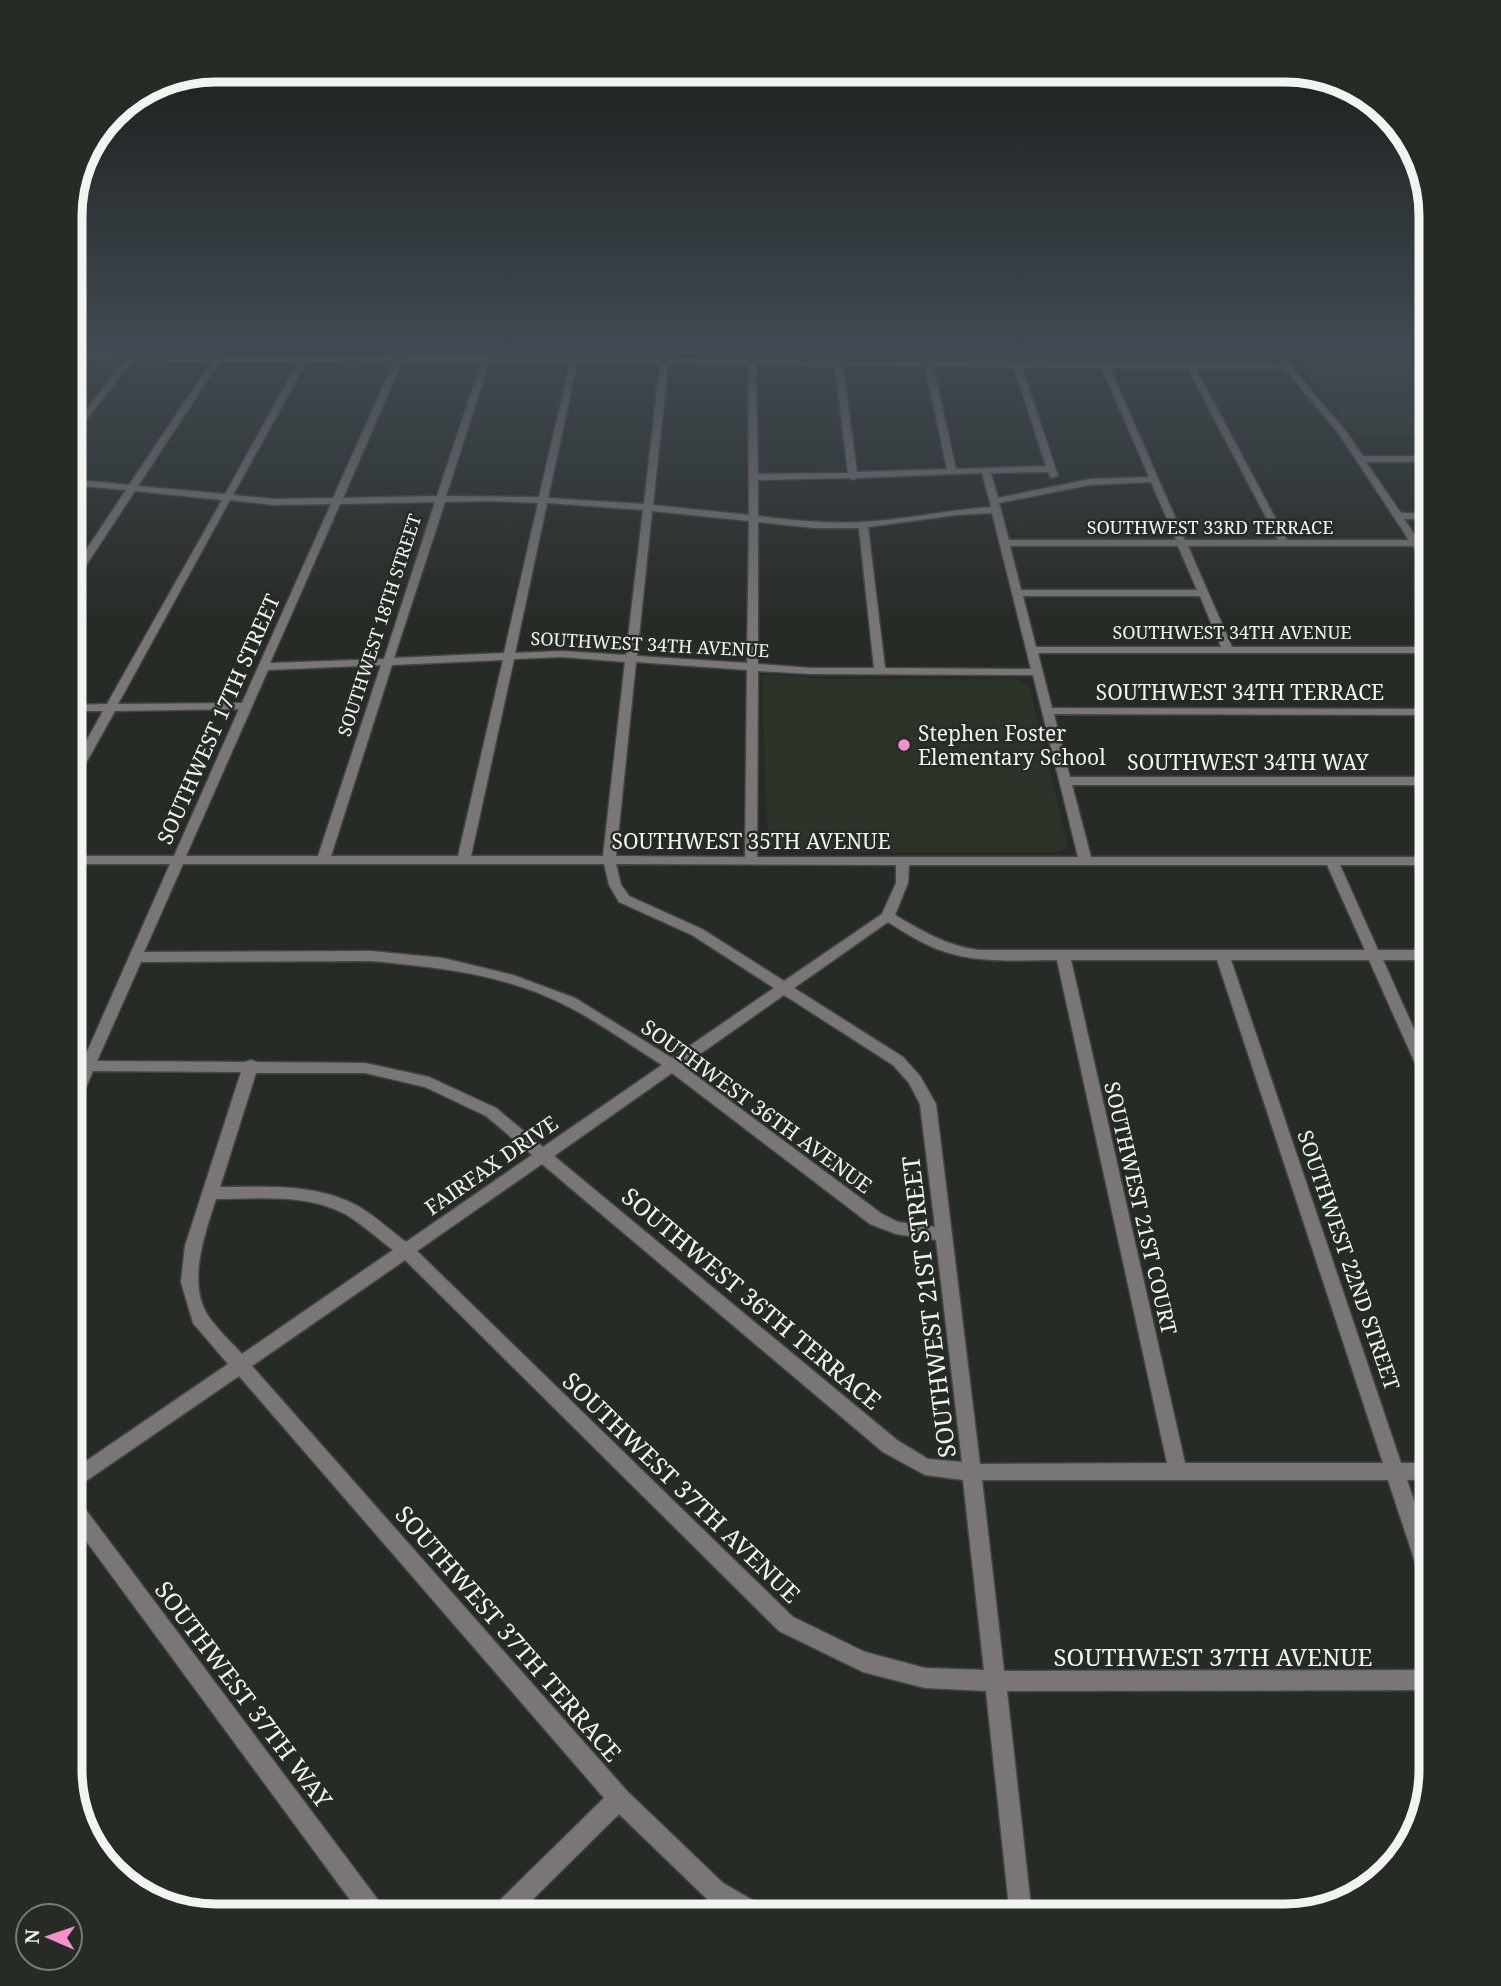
<svg xmlns="http://www.w3.org/2000/svg" width="1501" height="1986" font-family="'Noto Serif',serif">
<rect width="100%" height="100%" fill="#272b26"/>
<path fill="#2c342a" d="M1431,365V436L1358,437L1301,366Z
M769,674L831,679H1015L1029,685L1068,846L1059,852H782L768,843L762,677Z"/>
<g fill="none" stroke-linecap="round" stroke-linejoin="round">
<g stroke="#434742" stroke-width="3">
<path id="minor" d="M400,348H408L404,357L1281,365L1267,348H1275L1289,365H1293V369L1345,430L1363,456H1431V462H1366L1401,513H1431V519H1404L1431,559V569L1428,568L1413,546H1188L1232,647H1431V653H1038L1052,708L1431,709V715L1054,714L1070,777H1431V785H1072L1091,857H1431V865H1340L1378,950H1431V960H1383L1431,1067V1088L1426,1087L1424,1083L1369,960H1231L1401,1463H1431V1479L1407,1480L1431,1551V1589L1424,1587L1421,1580L1388,1480H982L1004,1671L1431,1670V1690L1007,1691L1032,1916H1010L986,1691L925,1688L863,1672L779,1631L405,1260L252,1366L627,1791L723,1883L766,1908L769,1916H736L707,1899L619,1814L516,1916H489L492,1908L604,1798L239,1376L70,1492V1472L228,1364L193,1323L181,1282L185,1246L241,1072L93,1071L78,1106L75,1110L70,1112V1089L78,1071H70V1061H83L170,864H70V856H174L239,709L115,711L76,781L70,785V770L103,711H70V705L107,704L222,500L135,491L75,582L70,585V574L126,490L70,485V479L129,485L212,361L133,360L70,440V431L125,360L70,359V355L396,357ZM220,361H299L225,494L138,486ZM307,361L394,362L333,498L274,499L233,495ZM402,362L481,363L437,496L343,498ZM489,363H570L539,497L446,496ZM577,364H660L644,504L548,498ZM668,364L748,365L749,515L653,505ZM756,365L835,366L848,473L758,474ZM843,366H925L947,469L857,472ZM933,366L1014,367L1046,466L956,469ZM1022,367L1102,368L1149,477L1090,479L998,498L991,473L1048,472L1051,478L1058,476ZM1110,368L1188,369L1278,540H1185ZM1196,369H1285L1339,434L1409,540H1287ZM982,473L991,507C947,510 905,520 861,522C827,524 793,520 758,516V480L849,478L853,480L857,478ZM1151,482L1176,540H1009L999,503L1090,485ZM230,500L274,505L331,504L242,703L118,704ZM489,501L538,503L504,653L394,658L445,502ZM435,502L384,659L270,663L340,504ZM547,503L643,510L626,655L562,651L515,653ZM652,511L749,521L747,663L637,656ZM992,513L1031,669L885,668L868,527L956,515ZM758,522L814,528H859L874,668H811L758,664ZM1010,546H1178L1197,590H1021ZM1023,596H1200L1221,647H1036ZM562,657L625,662L603,856H471L514,659ZM503,660L458,856H331L392,665ZM636,662L747,670L745,857L616,856ZM381,665L318,856H186L268,670ZM758,671L811,674L1033,675L1078,857H757ZM183,864H604L609,885L619,902L692,935L774,988L672,1058L575,998L513,975L443,958L371,951L144,952ZM616,864L896,865V883L882,914L784,981L702,929L629,896L621,885ZM909,865H1327L1365,950H978C947,946 922,931 895,915L908,883ZM888,922C904,932 919,942 937,949C975,964 1017,960 1057,960L1167,1463L980,1464L936,1104L920,1076L903,1057L794,988ZM1071,960H1217L1383,1463H1185ZM371,961C437,967 505,974 565,1005C599,1022 630,1045 662,1065L543,1147L496,1108L429,1077L365,1063L257,1062L251,1060L245,1062L97,1061L141,962ZM784,995L893,1065L909,1083L920,1104L935,1227L898,1222L882,1214L683,1066ZM256,1073H365L425,1087L486,1116L532,1155L406,1242C390,1230 375,1216 358,1206C315,1183 267,1187 220,1187ZM672,1073L870,1224L896,1234L936,1240L962,1462L928,1459L897,1440L554,1156ZM542,1164L883,1452L925,1475L963,1480L984,1670L925,1668L865,1652L793,1617L417,1251ZM216,1199C259,1199 306,1193 345,1214C362,1224 377,1238 393,1250L242,1354C231,1342 218,1330 209,1317C186,1285 205,1233 216,1199Z
M70,1495L77,1498L384,1908L387,1916H362L70,1519Z"/>
</g>
<use href="#minor" fill="#7a7678" fill-rule="evenodd"/>
</g>
<linearGradient id="sky" x2="0" y2="1"><stop stop-color="#151815"/><stop offset="0.56" stop-color="#414a52"/><stop offset="1" stop-color="#414a52" stop-opacity="0"/></linearGradient>
<rect width="1501" height="626" fill="url(#sky)"/>
<circle fill="#f98fc9" stroke="#272b26" stroke-width="2.5" cx="904" cy="745" r="7"/>
<g text-anchor="middle" dominant-baseline="central" stroke-width="5" stroke-linejoin="round" paint-order="stroke">
<g font-size="18" fill="#f1f4f0" stroke="#272b26">
<text x="1210" y="527">SOUTHWEST 33RD TERRACE</text>
<text transform="translate(379 625) rotate(-72)">SOUTHWEST 18TH STREET</text>
<text x="1232" y="632">SOUTHWEST 34TH AVENUE</text>
<text transform="translate(650 644) rotate(3)">SOUTHWEST 34TH AVENUE</text>
</g>
<g font-size="21" fill="#f1f4f0" stroke="#272b26">
<text x="1240" y="692">SOUTHWEST 34TH TERRACE</text>
<text transform="translate(218 719) rotate(-66)">SOUTHWEST 17TH STREET</text>
<text x="1248" y="762">SOUTHWEST 34TH WAY</text>
<text x="751" y="841">SOUTHWEST 35TH AVENUE</text>
<text transform="translate(757 1106) rotate(36)">SOUTHWEST 36TH AVENUE</text>
<text transform="translate(491 1165) rotate(-35)">FAIRFAX DRIVE</text>
<text transform="translate(1141 1208) rotate(77)">SOUTHWEST 21ST COURT</text>
<text transform="translate(1349 1260) rotate(71)">SOUTHWEST 22ND STREET</text>
</g>
<g font-size="21" fill="#f1f4f0" stroke="#272b26" text-anchor="start">
<text x="918" y="733">Stephen Foster<tspan x="918" dy="24">Elementary School</tspan></text>
</g>
<g font-size="24" fill="#f1f4f0" stroke="#272b26">
<text transform="translate(752 1298) rotate(40)">SOUTHWEST 36TH TERRACE</text>
<text transform="translate(928 1307) rotate(-97)">SOUTHWEST 21ST STREET</text>
<text transform="translate(682 1487) rotate(44)">SOUTHWEST 37TH AVENUE</text>
<text transform="translate(509 1633) rotate(49)">SOUTHWEST 37TH TERRACE</text>
<text x="1213" y="1656">SOUTHWEST 37TH AVENUE</text>
<text transform="translate(244 1694) rotate(53)">SOUTHWEST 37TH WAY</text>
</g>
</g>
<path d="M0 0H1501V1986H0ZM216 82H1285A134 134 0 0 1 1419 216V1770A134 134 0 0 1 1285 1904H216A134 134 0 0 1 82 1770V216A134 134 0 0 1 216 82Z" fill="#272b26" fill-rule="evenodd"/>
<path fill="none" stroke="#f1f4f0" stroke-width="9" d="M216 82H1285A134 134 0 0 1 1419 216V1770A134 134 0 0 1 1285 1904H216A134 134 0 0 1 82 1770V216A134 134 0 0 1 216 82Z"/>
<g transform="translate(49 1937) rotate(272)"><circle r="33" fill="#272b26" stroke="#787b77" stroke-width="2"/>
<path d="M0-5L12 26L0 18L-12 26Z" fill="#f98fc9"/>
<text y="-10" font-size="19" font-weight="bold" text-anchor="middle" fill="#f1f4f0">N</text>
</g>
</svg>
